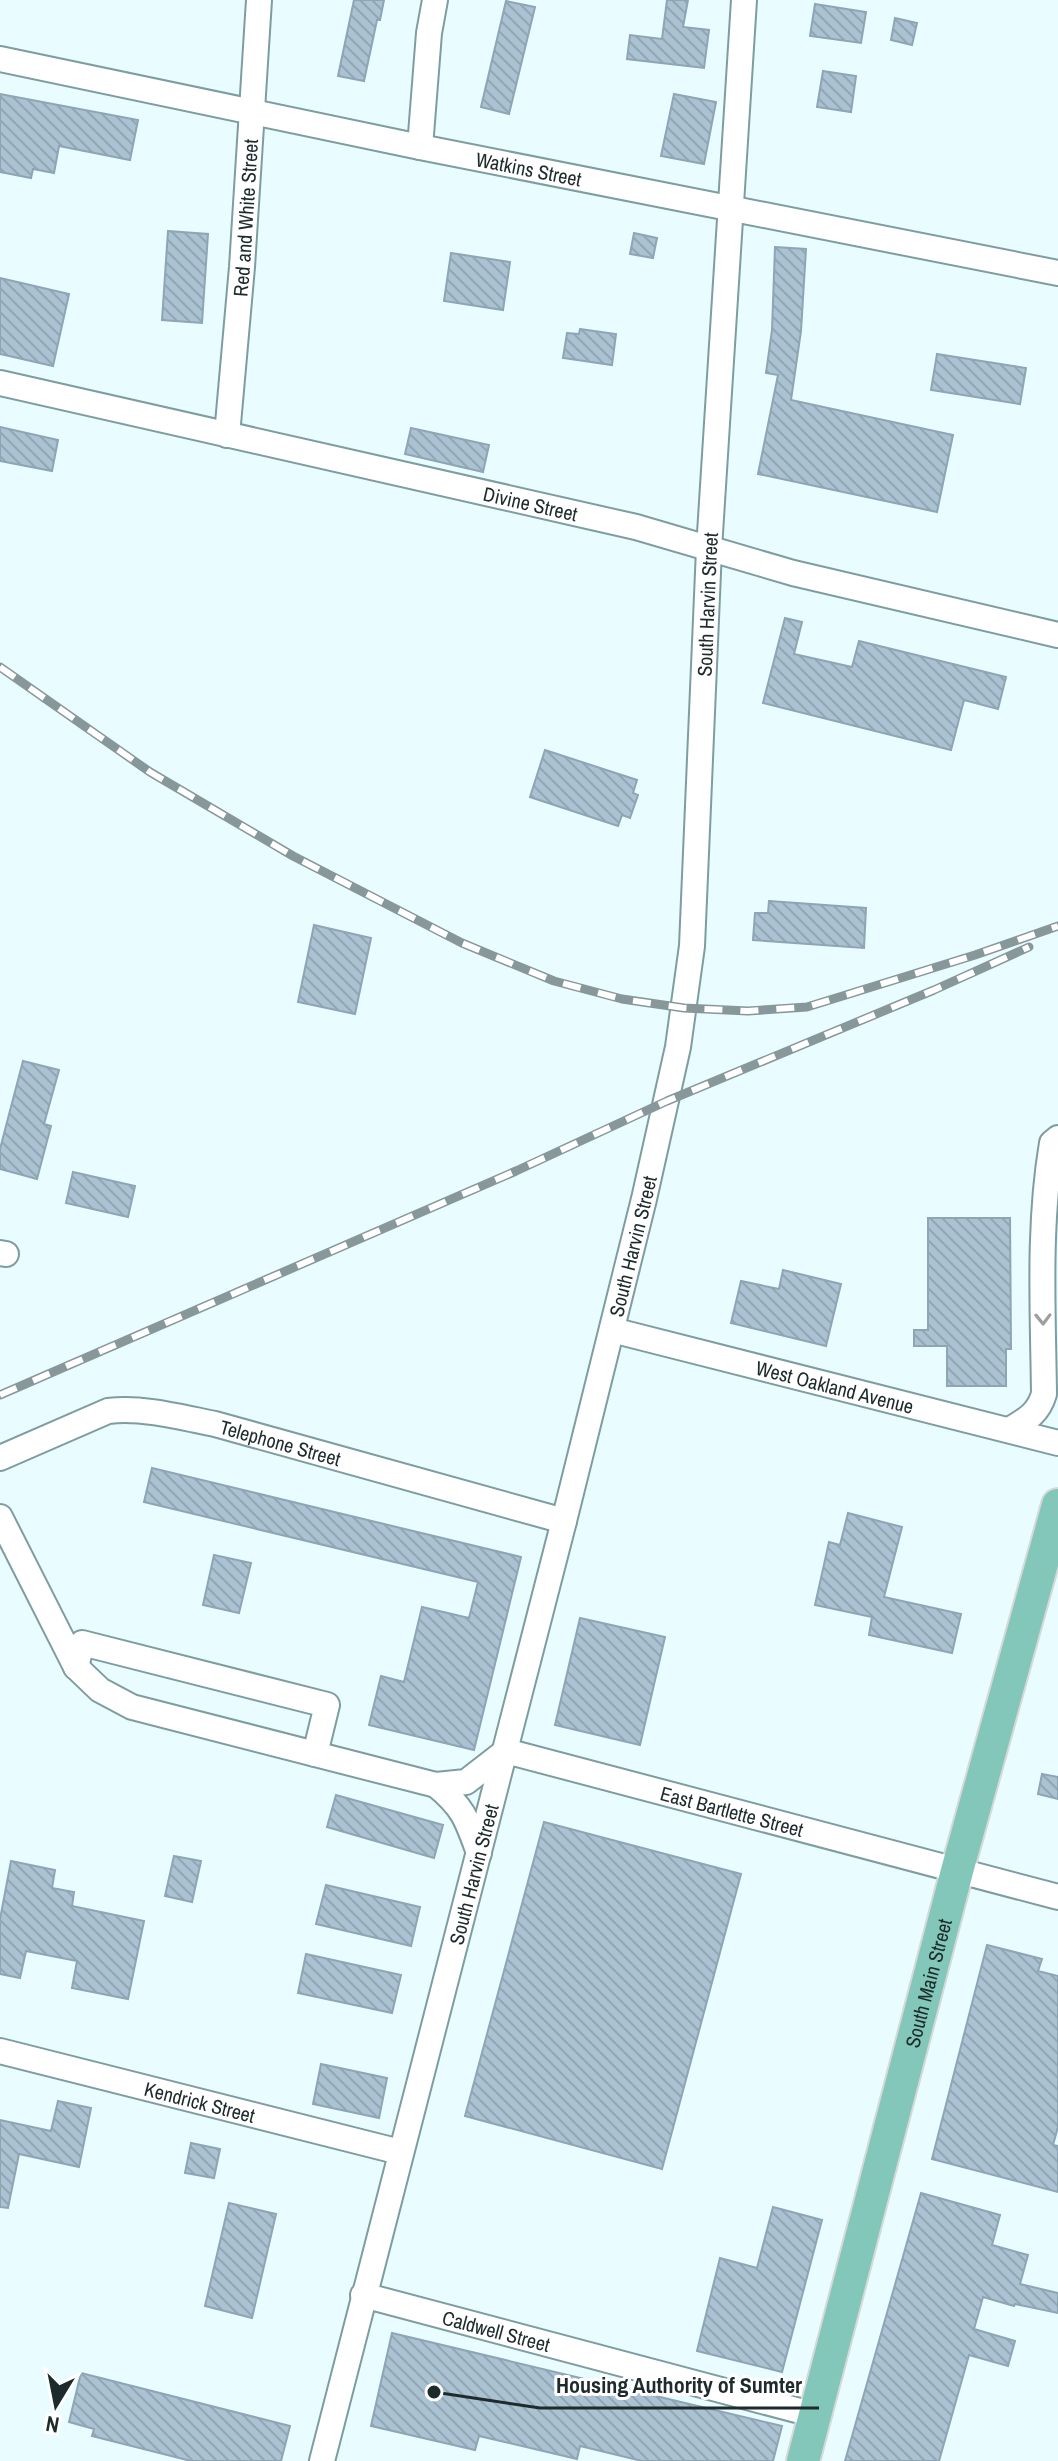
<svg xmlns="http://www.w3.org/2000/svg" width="1058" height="2461" font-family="'Archivo Narrow',sans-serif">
<defs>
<pattern id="building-back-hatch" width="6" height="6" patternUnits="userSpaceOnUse" patternTransform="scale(2)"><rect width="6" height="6" fill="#aac2d2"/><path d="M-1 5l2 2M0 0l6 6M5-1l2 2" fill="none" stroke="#92a7b4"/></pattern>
</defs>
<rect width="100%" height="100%" fill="#e9fcff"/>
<path fill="url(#building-back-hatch)" stroke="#8da5b4" stroke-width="2" d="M354,0H384L380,20H377L364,81L338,76Z
M667,0H688L683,27L709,30L704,68L627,59L630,35L662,39Z
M506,1L535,7L509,114L481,107Z
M815,4L866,12L861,43L810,36Z
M895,18L917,23L912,45L891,40Z
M823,71L856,76L851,112L817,107Z
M0,94L138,120L130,160L59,146L54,173L33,169L31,178L0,172Z
M674,94L716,102L704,164L661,156Z
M168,231L208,234L202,323L162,320Z
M634,233L657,238L653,258L630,254Z
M775,247L806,249L801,331L791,400L953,435L937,512L758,474L778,375L766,373L772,330Z
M451,253L510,262L503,310L444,301Z
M0,278L69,294L53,366L0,354Z
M580,329L616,334L612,365L563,358L567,333L579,334Z
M937,354L1026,368L1020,404L931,390Z
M0,427L58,440L52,471L0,461Z
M411,428L489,445L483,472L405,454Z
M785,618L802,622L794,654L852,667L859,641L1006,677L998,709L964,700L951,750L763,703Z
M545,750L637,780L633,793L638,795L630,818L622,815L618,826L530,797Z
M769,901L866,908L864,948L753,940L755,913H768Z
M314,925L371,938L355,1014L298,1002Z
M23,1061L59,1070L44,1124L51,1126L37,1179L0,1169V1149Z
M73,1172L135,1186L128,1217L66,1203Z
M928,1218H1010L1011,1349H1006V1386H947V1346H914V1330H928Z
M783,1270L841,1284L826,1346L731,1323L741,1281L779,1289Z
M152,1468L521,1557L474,1750L369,1725L381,1676L404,1682L422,1607L469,1618L478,1582L144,1502Z
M848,1513L902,1527L884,1597L961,1614L952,1653L869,1635L872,1617L815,1605L829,1542L840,1545Z
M214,1555L251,1563L239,1613L203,1605Z
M580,1618L665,1637L640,1745L555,1725Z
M1042,1774L1058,1777V1799L1038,1794Z
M336,1795L443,1825L434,1858L327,1827Z
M544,1822L741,1874L662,2169L465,2116Z
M174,1856L201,1861L192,1902L165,1896Z
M11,1861L55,1870L52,1888L74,1892L72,1906L144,1921L128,1999L72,1988L77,1961L26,1951L20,1978L0,1974V1919Z
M326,1885L420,1907L411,1946L316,1924Z
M987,1945L1042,1959L1038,1971L1058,1976V2127L1053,2145L1058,2146V2192L932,2159Z
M306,1954L401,1975L392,2013L298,1993Z
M321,2064L387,2078L379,2118L313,2104Z
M58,2101L91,2108L79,2167L19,2154L8,2208L0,2207V2120L51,2131Z
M191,2143L220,2149L214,2178L185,2173Z
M921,2193L1000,2215L992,2245L1028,2255L1020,2284L1058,2293V2313L1015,2304L1014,2306L983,2297L974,2329L1015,2341L1008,2366L969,2355L939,2461H845Z
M229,2203L276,2214L252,2318L205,2306Z
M773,2207L822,2220L782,2372L697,2351L720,2258L757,2268Z
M392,2333L782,2426L773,2461H642L580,2446L577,2459L479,2436L475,2450L371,2426Z
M81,2373L290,2426L281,2461H191L92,2436L94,2429L69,2422Z"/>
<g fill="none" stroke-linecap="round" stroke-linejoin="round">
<g stroke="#7e9da1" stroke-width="28">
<g id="minor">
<path id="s1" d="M0,59L420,147L1058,273"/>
<path d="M420,147L429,33L435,0"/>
<path id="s2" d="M0,383L636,527L793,573L1058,635"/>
<path id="s3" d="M227,435L242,267L259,0"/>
<path d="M0,1253L6,1254"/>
<path id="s4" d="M612,1330L1058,1443"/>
<path d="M1009,1430C1026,1420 1038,1414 1044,1394C1043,1310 1038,1226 1052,1143L1058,1138"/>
<path id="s5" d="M0,1458L108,1411C144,1407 180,1417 215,1424L564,1521"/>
<path id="s6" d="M0,1517L76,1667L100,1690L132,1707L436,1785L466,1782L506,1751L1058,1897"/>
<path d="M76,1667L82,1643L327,1705L315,1754"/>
<path d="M436,1785C464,1808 467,1820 479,1853"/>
<path id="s7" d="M0,2051L400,2152"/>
<path id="s8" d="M363,2295L815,2415"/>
<path id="s9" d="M322,2461L564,1521L644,1199L678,1047L692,946L709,549L744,0"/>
</g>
</g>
<g stroke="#d6d9d9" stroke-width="36">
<g id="major">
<path id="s10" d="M803,2461L957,1871L1058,1505"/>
</g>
</g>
<use href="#minor" stroke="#fff" stroke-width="24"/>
<use href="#major" stroke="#82c7b9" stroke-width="32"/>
<g stroke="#88989a" stroke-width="9">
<path id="rail" d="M0,667L150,772L293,856L462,943L554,981L622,999L684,1008L748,1011L807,1007L975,955L1058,926
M0,1395L516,1171L667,1101L934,990L1029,947"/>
</g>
<use href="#rail" stroke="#fff" stroke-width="6" stroke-dasharray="18" stroke-linecap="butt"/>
</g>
<defs><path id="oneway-chevron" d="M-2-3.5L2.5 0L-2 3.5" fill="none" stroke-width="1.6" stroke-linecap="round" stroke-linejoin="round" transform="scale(2)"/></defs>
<use stroke="#9aa0a0" href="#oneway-chevron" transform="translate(1043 1319) rotate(89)"/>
<g text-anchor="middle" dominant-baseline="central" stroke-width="6" stroke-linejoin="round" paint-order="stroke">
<g font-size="20" fill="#1e2b2c" stroke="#fff">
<text stroke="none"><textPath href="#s1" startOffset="540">Watkins Street</textPath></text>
<text stroke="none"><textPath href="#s3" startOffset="218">Red and White Street</textPath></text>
<text stroke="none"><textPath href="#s2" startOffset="544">Divine Street</textPath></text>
<text stroke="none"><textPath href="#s9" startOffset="1902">South Harvin Street</textPath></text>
<text stroke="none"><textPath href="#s9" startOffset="1254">South Harvin Street</textPath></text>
<text stroke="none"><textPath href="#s4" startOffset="230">West Oakland Avenue</textPath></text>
<text stroke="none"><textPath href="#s5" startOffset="294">Telephone Street</textPath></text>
<text stroke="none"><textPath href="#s6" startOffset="866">East Bartlette Street</textPath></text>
<text stroke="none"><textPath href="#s9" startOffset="606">South Harvin Street</textPath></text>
<text stroke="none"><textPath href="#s10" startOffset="494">South Main Street</textPath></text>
<text stroke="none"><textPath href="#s7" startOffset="206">Kendrick Street</textPath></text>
<text stroke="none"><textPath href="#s8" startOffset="138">Caldwell Street</textPath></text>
</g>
</g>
<path fill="none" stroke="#1e2b2c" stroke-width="3" d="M434 2392L540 2408H819"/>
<circle fill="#1e2b2c" stroke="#fff" stroke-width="3" cx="434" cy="2392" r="8"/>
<g font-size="22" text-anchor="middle" font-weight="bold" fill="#1e2b2c" stroke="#fff" stroke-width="6" stroke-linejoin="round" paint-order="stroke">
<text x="679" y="2393">Housing Authority of Sumter</text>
</g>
<g transform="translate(56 2405) rotate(190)" stroke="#ffffff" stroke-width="6" paint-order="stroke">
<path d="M0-6L14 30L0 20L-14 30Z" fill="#1e2b2c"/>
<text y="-12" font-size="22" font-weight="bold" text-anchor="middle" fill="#1e2b2c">N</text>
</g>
</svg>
